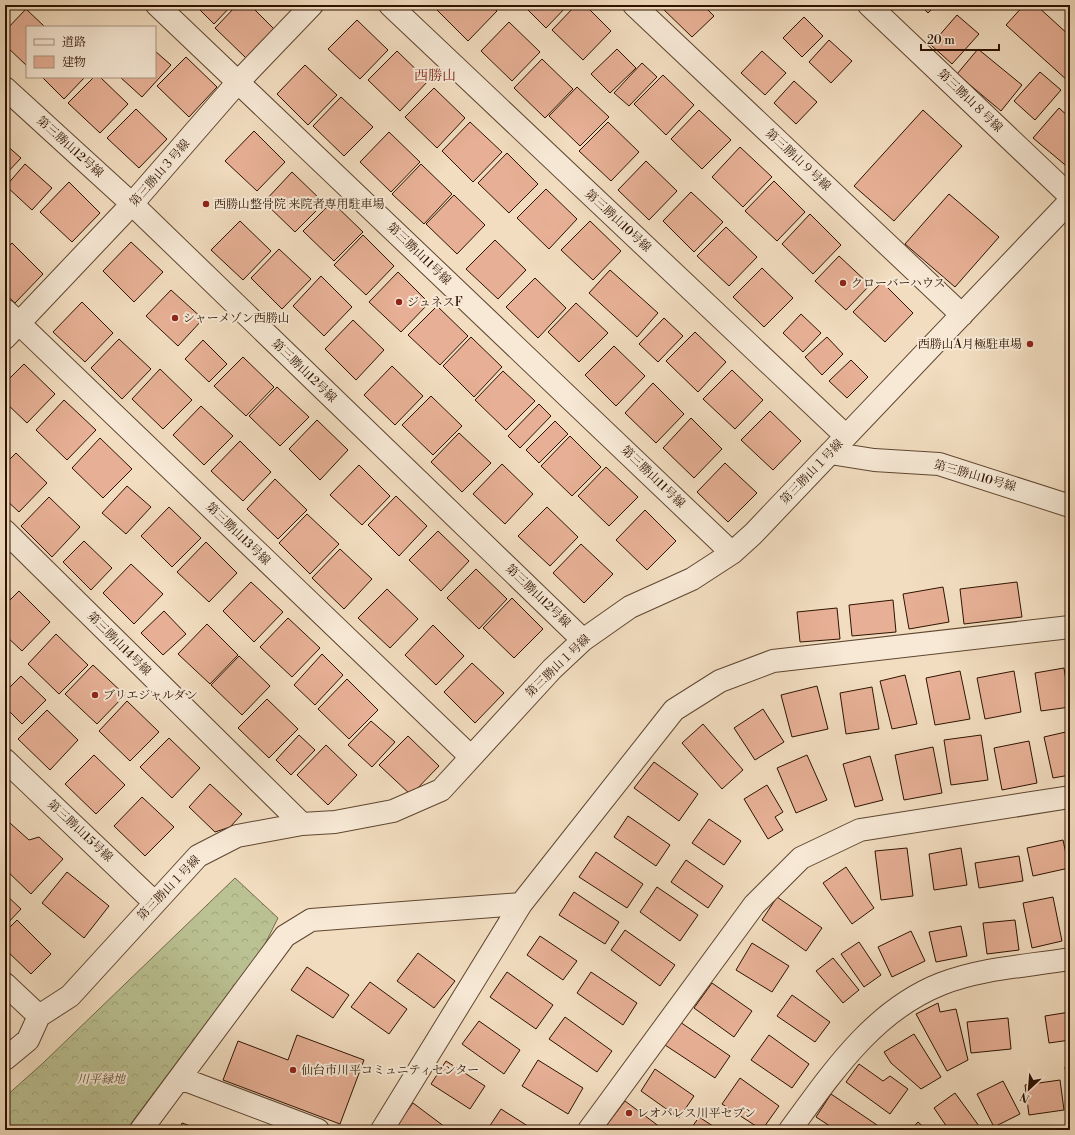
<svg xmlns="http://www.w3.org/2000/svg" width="1075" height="1135" font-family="'Libre Bodoni','Noto Serif JP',serif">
<defs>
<pattern id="forest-crowns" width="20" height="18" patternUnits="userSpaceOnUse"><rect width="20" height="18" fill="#bac192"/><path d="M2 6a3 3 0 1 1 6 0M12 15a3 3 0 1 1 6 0" fill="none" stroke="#a0a57c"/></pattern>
</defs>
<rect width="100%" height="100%" fill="#f2ddc0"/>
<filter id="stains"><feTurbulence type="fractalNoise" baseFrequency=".005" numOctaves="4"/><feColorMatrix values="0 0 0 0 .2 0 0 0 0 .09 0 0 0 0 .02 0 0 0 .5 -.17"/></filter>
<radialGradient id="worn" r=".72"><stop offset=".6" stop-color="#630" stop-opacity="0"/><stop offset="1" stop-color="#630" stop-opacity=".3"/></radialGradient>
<path fill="url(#forest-crowns)" stroke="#746a49" d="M235,878L278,918L264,946L126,1130H5V1097L42,1064Z"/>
<path fill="#e7b096" stroke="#2e1300" d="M195,5H232L214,24Z
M237,5H250L274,29L246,58L215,28Z
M443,5H490L497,11L468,41L437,10Z
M523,5H568L546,28Z
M576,5H585L611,31L583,60L552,30Z
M659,5H703L714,16L692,37Z
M920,5H936L928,13Z
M1024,5H1036L1070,36V78L1068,81L1006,25Z
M26,9L45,27H27V66L5,45V31Z
M957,15L979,34L952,64L931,45Z
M804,17L823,36L802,57L783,38Z
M357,20L388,50L360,79L328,49Z
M509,22L540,52L512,81L481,51Z
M829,40L852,61L831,83L809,62Z
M617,49L636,68L610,93L591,74Z
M978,49L1022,85L1001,111L957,74Z
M155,51L171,65L142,97L120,77H155Z
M397,51L428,81L400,111L368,80Z
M762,51L786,73L765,95L741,73Z
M186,57L217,87L189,117L157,86Z
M542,59L573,89L545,118L514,88Z
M642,63L657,77L629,106L614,93Z
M305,65L337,95L308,125L277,94Z
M1040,72L1061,90L1035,120L1014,101Z
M663,75L694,105L666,135L634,104Z
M42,77H85L64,99Z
M94,77H100L128,104L100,133L68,103Z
M794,81L817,102L796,124L774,103Z
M577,87L609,117L580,146L549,116Z
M434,88L465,118L437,148L405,117Z
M341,97L373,127L344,156L313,126Z
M1059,108L1070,118V169L1033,138Z
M136,109L167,139L139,168L107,138Z
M699,110L731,140L702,169L671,139Z
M923,110L962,146L894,221L854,186Z
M470,122L502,152L473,182L442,151Z
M608,122L639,152L611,181L579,151Z
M254,131L285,162L257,191L225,161Z
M389,132L420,162L391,192L360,162Z
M5,144L21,158L5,175Z
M740,147L772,177L743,207L712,177Z
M507,153L538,184L509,213L478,183Z
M646,161L677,191L649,220L618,190Z
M25,164L52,188L32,210L6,186Z
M421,164L452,194L424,224L392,194Z
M292,172L324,203L295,232L264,202Z
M774,181L805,212L777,241L745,211Z
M69,182L100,213L72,242L40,212Z
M546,189L577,219L549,249L517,218Z
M691,192L723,222L694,252L663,221Z
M949,194L999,237L955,287L905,244Z
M454,195L485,225L457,254L426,224Z
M332,202L363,232L334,261L303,231Z
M810,214L841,245L813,274L782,244Z
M240,221L271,251L243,280L211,250Z
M590,221L621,251L593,280L561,250Z
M726,227L757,257L729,286L697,256Z
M363,235L394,266L366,295L334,265Z
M495,240L526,270L498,299L466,269Z
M131,242L163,272L134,302L103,271Z
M12,243L43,274L15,303L5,294V250Z
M279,249L311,279L282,309L251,278Z
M839,256L870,285L846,310L815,281Z
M762,268L793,298L764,327L733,297Z
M610,270L658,313L637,337L589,293Z
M398,272L429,303L401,332L369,302Z
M321,276L352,307L324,336L293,306Z
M535,278L566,308L538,338L506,307Z
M882,282L913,313L885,342L853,312Z
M171,290L203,319L178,346L146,316Z
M82,302L113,333L85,362L53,332Z
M576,303L608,333L579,362L548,332Z
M437,306L468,336L440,365L408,335Z
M801,314L821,333L803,352L783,333Z
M664,318L683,336L658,362L639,344Z
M353,320L384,350L356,380L325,349Z
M695,332L726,362L698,392L666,361Z
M471,337L502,367L474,397L443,366Z
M827,337L843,354L822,375L805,357Z
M119,339L151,369L122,399L91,368Z
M203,340L227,364L209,382L185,359Z
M614,346L645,376L616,406L585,375Z
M243,357L274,387L246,416L214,386Z
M851,360L868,377L847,398L829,381Z
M24,364L55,394L27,423L5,402V383Z
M392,366L423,396L395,425L364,395Z
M160,369L192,400L163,429L132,399Z
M732,370L763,400L735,429L703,399Z
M503,371L535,401L506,430L475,400Z
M653,383L684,414L656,443L625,413Z
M277,387L309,417L280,446L249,416Z
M431,396L462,426L433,455L402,425Z
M64,400L96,430L67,460L36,430Z
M539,404L551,416L520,448L508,436Z
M201,406L233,436L204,465L173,435Z
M770,411L801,441L773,470L741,440Z
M691,418L722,449L694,478L663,448Z
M317,420L348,450L320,480L289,449Z
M555,421L568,434L539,463L526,450Z
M459,433L491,463L462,492L431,462Z
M570,436L601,467L572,496L541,466Z
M100,438L132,469L103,498L72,468Z
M240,441L271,472L243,501L211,471Z
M16,453L47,483L19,512L5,499V464Z
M725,463L757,493L728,522L697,492Z
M502,464L533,494L505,524L473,494Z
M359,465L390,496L362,525L330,495Z
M606,467L638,497L609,526L578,496Z
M275,479L307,510L278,539L247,509Z
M127,486L151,507L126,534L102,513Z
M396,496L427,526L399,556L368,525Z
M49,497L80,527L52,557L21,526Z
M169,507L201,538L172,567L141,536Z
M547,507L578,537L550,566L518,536Z
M645,510L676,541L647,570L616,540Z
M307,514L339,544L310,574L279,543Z
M438,531L469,561L441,591L409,560Z
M84,541L112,568L91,590L63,562Z
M206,542L237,573L209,602L177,572Z
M581,544L613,574L584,603L553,573Z
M340,549L372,579L344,609L312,578Z
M131,564L163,594L134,624L103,593Z
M476,569L507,599L479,629L447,598Z
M251,582L283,612L254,642L223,611Z
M1017,582L1022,617L964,624L960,589Z
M943,587L949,622L909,629L903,594Z
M387,589L418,619L390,648L358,618Z
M19,591L50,622L22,651L5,635V605Z
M512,598L543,629L514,658L483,628Z
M893,600L896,632L852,636L849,605Z
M837,608L840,639L800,642L797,612Z
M164,611L186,634L163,655L141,633Z
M288,618L320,648L292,677L260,647Z
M207,624L238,655L210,684L178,654Z
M433,625L464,656L436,685L405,655Z
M56,634L88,665L59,694L28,664Z
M322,654L343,675L315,705L294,685Z
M239,656L270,686L242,715L211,685Z
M472,663L504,693L475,723L444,692Z
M93,665L125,695L97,724L65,694Z
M1064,668L1070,707L1041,711L1035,673Z
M960,671L970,719L935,725L926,678Z
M1014,671L1021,712L985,719L977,678Z
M905,675L917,724L892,729L880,681Z
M21,676L46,700L22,724L5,707V692Z
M347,679L378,710L349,739L318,709Z
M817,686L828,729L792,737L781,695Z
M872,687L879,729L846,734L840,693Z
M267,699L298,729L269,758L238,728Z
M127,701L159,732L130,761L99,731Z
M763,709L784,742L755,760L734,728Z
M47,710L78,740L50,770L18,739Z
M371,721L395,742L372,767L348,745Z
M703,724L743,770L722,789L682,743Z
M1070,731V775L1053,778L1044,737Z
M299,735L315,750L291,775L276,760Z
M981,735L988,780L951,785L944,740Z
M408,736L439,766L411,795L379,765Z
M169,738L200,768L172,798L140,767Z
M1029,741L1037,783L1002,790L994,748Z
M326,745L357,775L328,805L297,775Z
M933,747L942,793L904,800L895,755Z
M94,755L125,785L96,814L65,784Z
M807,755L827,800L796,813L777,768Z
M870,756L883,800L855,807L843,764Z
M654,762L698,794L679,821L634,788Z
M210,784L242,814L230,827L215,832L189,807Z
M767,785L783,812L775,817L783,830L768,839L744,799Z
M142,797L174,827L145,856L114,826Z
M628,816L670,845L656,866L614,837Z
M709,819L741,841L724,865L692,843Z
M10,823L29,840L39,837L63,859L31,894L5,869V828Z
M1063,840L1069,868L1033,876L1027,848Z
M907,848L913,896L881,900L875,851Z
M961,848L967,885L934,890L929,854Z
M596,852L643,884L627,908L579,877Z
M1019,856L1023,881L979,888L975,863Z
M686,860L723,886L708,908L671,882Z
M846,867L874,908L852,924L823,883Z
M67,872L109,906L84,938L42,903Z
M657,887L698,915L680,941L640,912Z
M574,892L619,922L605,944L559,915Z
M5,894L21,909L5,926Z
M777,897L822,928L806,951L762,920Z
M1053,897L1062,941L1032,948L1023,903Z
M17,920L51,954L31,974L5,949V932Z
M1015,920L1019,950L987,954L983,923Z
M961,926L967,956L936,962L929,932Z
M625,930L675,965L660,986L611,950Z
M911,931L925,961L892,977L878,947Z
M540,936L577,961L563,980L527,955Z
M859,942L881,975L864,987L841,954Z
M752,943L789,966L772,992L736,970Z
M418,953L455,981L434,1008L397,981Z
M833,958L859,990L843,1003L816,971Z
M307,967L349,995L333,1018L291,990Z
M507,972L553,1005L536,1029L490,997Z
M591,972L637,1003L623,1025L577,993Z
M370,982L407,1009L389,1034L351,1007Z
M712,983L752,1011L734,1037L694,1008Z
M792,995L830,1022L815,1042L777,1016Z
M938,1003L940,1012L956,1009L968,1060L947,1071L916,1014Z
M1070,1012V1040L1049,1043L1045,1016Z
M565,1017L612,1051L597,1072L549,1039Z
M1008,1018L1011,1049L971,1053L967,1022Z
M479,1021L520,1050L504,1074L462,1044Z
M680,1022L730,1056L715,1078L665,1045Z
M914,1034L941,1077L921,1089L891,1063L884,1052Z
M297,1035L364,1060L340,1124L223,1080L238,1041L288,1060Z
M769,1035L809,1064L792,1088L751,1060Z
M538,1060L583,1088L568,1114L522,1086Z
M446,1061L485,1086L470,1109L431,1084Z
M859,1064L883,1081L890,1076L908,1089L890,1114L846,1082Z
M1070,1066V1099H1069L1065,1067Z
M655,1069L694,1096L679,1118L641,1091Z
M740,1078L779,1106L762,1130L722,1104Z
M1060,1080L1064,1110L1029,1115L1025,1085Z
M1003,1081L1020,1114L994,1127L977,1094Z
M955,1093L979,1126L973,1130H949L934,1108Z
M831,1094L877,1125L874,1130H836L816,1117Z
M625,1101L664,1130H611L606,1126Z
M413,1103L449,1130H396L394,1129Z
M501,1109L534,1130H487Z
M699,1117L719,1130H690Z
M918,1122L927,1130H910Z
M182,1123L202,1130H180Z"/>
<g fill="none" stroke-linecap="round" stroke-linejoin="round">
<g stroke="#5f4630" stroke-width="24">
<path id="minor" d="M157,5L732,553
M390,5L846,436
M634,5L962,315
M869,5L1070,196
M5,88L132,204L583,640
M5,310L471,757
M5,338L132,204L238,82L312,5
M830,453L874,460L939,464L1070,506
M5,531L302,824
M5,760L154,902
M5,984L39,1016L70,996L198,856L237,836L302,824L335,822L393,811L441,790L552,669L583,640L630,607L692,579L732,553L753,534L1070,201
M5,1059L28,1040L39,1016
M180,1078L318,1130
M141,1130L285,936L311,920L521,904L674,710L720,681L773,661L1070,627
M382,1130L521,904
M589,1130L754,905L801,858L860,830L1070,797
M790,1130C832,1073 873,1011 941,984C981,968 1028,966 1070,959"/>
</g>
<use href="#minor" stroke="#f7e9d6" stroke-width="22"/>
</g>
<g fill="#8f2418" stroke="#f7e9d6" stroke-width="1.5">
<circle cx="206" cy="204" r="4"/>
<circle cx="843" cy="283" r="4"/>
<circle cx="399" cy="302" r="4"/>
<circle cx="175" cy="318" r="4"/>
<circle cx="1030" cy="344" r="4"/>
<circle cx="95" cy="695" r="4"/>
<circle cx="293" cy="1070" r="4"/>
<circle cx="629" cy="1113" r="4"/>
</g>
<g text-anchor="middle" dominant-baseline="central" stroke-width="4" stroke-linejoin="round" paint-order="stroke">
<g font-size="12" fill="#2e1300" stroke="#f7e9d6">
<text transform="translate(970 101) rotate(44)">第三勝山８号線</text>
<text transform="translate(70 147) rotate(42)">第三勝山12号線</text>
<text transform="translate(798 160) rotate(43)">第三勝山９号線</text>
<text transform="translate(160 173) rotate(-49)">第三勝山３号線</text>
<text transform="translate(618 221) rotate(43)">第三勝山10号線</text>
<text transform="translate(419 254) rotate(44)">第三勝山11号線</text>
<text transform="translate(304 371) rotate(44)">第三勝山12号線</text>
<text transform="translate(812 472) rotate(-46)">第三勝山１号線</text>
<text transform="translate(975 476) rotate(16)">第三勝山10号線</text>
<text transform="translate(653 477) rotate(44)">第三勝山11号線</text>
<text transform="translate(238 534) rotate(44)">第三勝山13号線</text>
<text transform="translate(538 596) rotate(44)">第三勝山12号線</text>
<text transform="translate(119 644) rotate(45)">第三勝山14号線</text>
<text transform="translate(558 666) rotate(-44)">第三勝山１号線</text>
<text transform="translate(80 831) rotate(43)">第三勝山15号線</text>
<text transform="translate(169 888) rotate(-46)">第三勝山１号線</text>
</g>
<g font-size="12" fill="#2e1300" stroke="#f7e9d6" text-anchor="start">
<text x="214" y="204">西勝山整骨院 来院者専用駐車場</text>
<text x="851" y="283">クローバーハウス</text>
<text x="407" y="302">ジュネスF</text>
<text x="183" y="318">シャーメゾン西勝山</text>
<text x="1022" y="344" text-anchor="end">西勝山A月極駐車場</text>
<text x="103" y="695">ブリエジャルダン</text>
<text x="301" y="1070">仙台市川平コミュニティセンター</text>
<text x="637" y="1113">レオパレス川平セブン</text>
</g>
<g font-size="12" font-style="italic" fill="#5f5033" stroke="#f7e9d6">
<text x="101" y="1079">川平緑地</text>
</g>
<g font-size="14" fill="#7a1f14" stroke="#f7e9d6">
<text x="435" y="76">西勝山</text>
</g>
</g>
<rect width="1075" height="1135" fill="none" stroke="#f2ddc0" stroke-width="20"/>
<rect x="6" y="6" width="1063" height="1123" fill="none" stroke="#2e1300" stroke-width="2"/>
<rect x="10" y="10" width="1055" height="1115" fill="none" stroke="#2e1300"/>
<rect x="26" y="26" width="130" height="52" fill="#f7e9d6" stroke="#a79380"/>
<rect x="34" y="39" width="20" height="6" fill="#f7e9d6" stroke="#a79380"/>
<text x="62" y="46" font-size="12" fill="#2e1300">道路</text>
<rect x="34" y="56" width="20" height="12" fill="#e7b096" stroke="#a79380"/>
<text x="62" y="66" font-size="12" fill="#2e1300">建物</text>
<g transform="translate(1029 1089) rotate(206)" stroke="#f7e9d6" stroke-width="3" paint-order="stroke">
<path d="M0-3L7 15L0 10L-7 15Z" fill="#2e1300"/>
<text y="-6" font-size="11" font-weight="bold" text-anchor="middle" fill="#2e1300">N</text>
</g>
<path d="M921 44v6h78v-6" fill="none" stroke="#2e1300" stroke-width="2"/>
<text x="927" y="44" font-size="12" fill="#2e1300" stroke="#f7e9d6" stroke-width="3" paint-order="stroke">20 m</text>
<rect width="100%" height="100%" filter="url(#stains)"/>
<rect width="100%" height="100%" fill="url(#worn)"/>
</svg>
